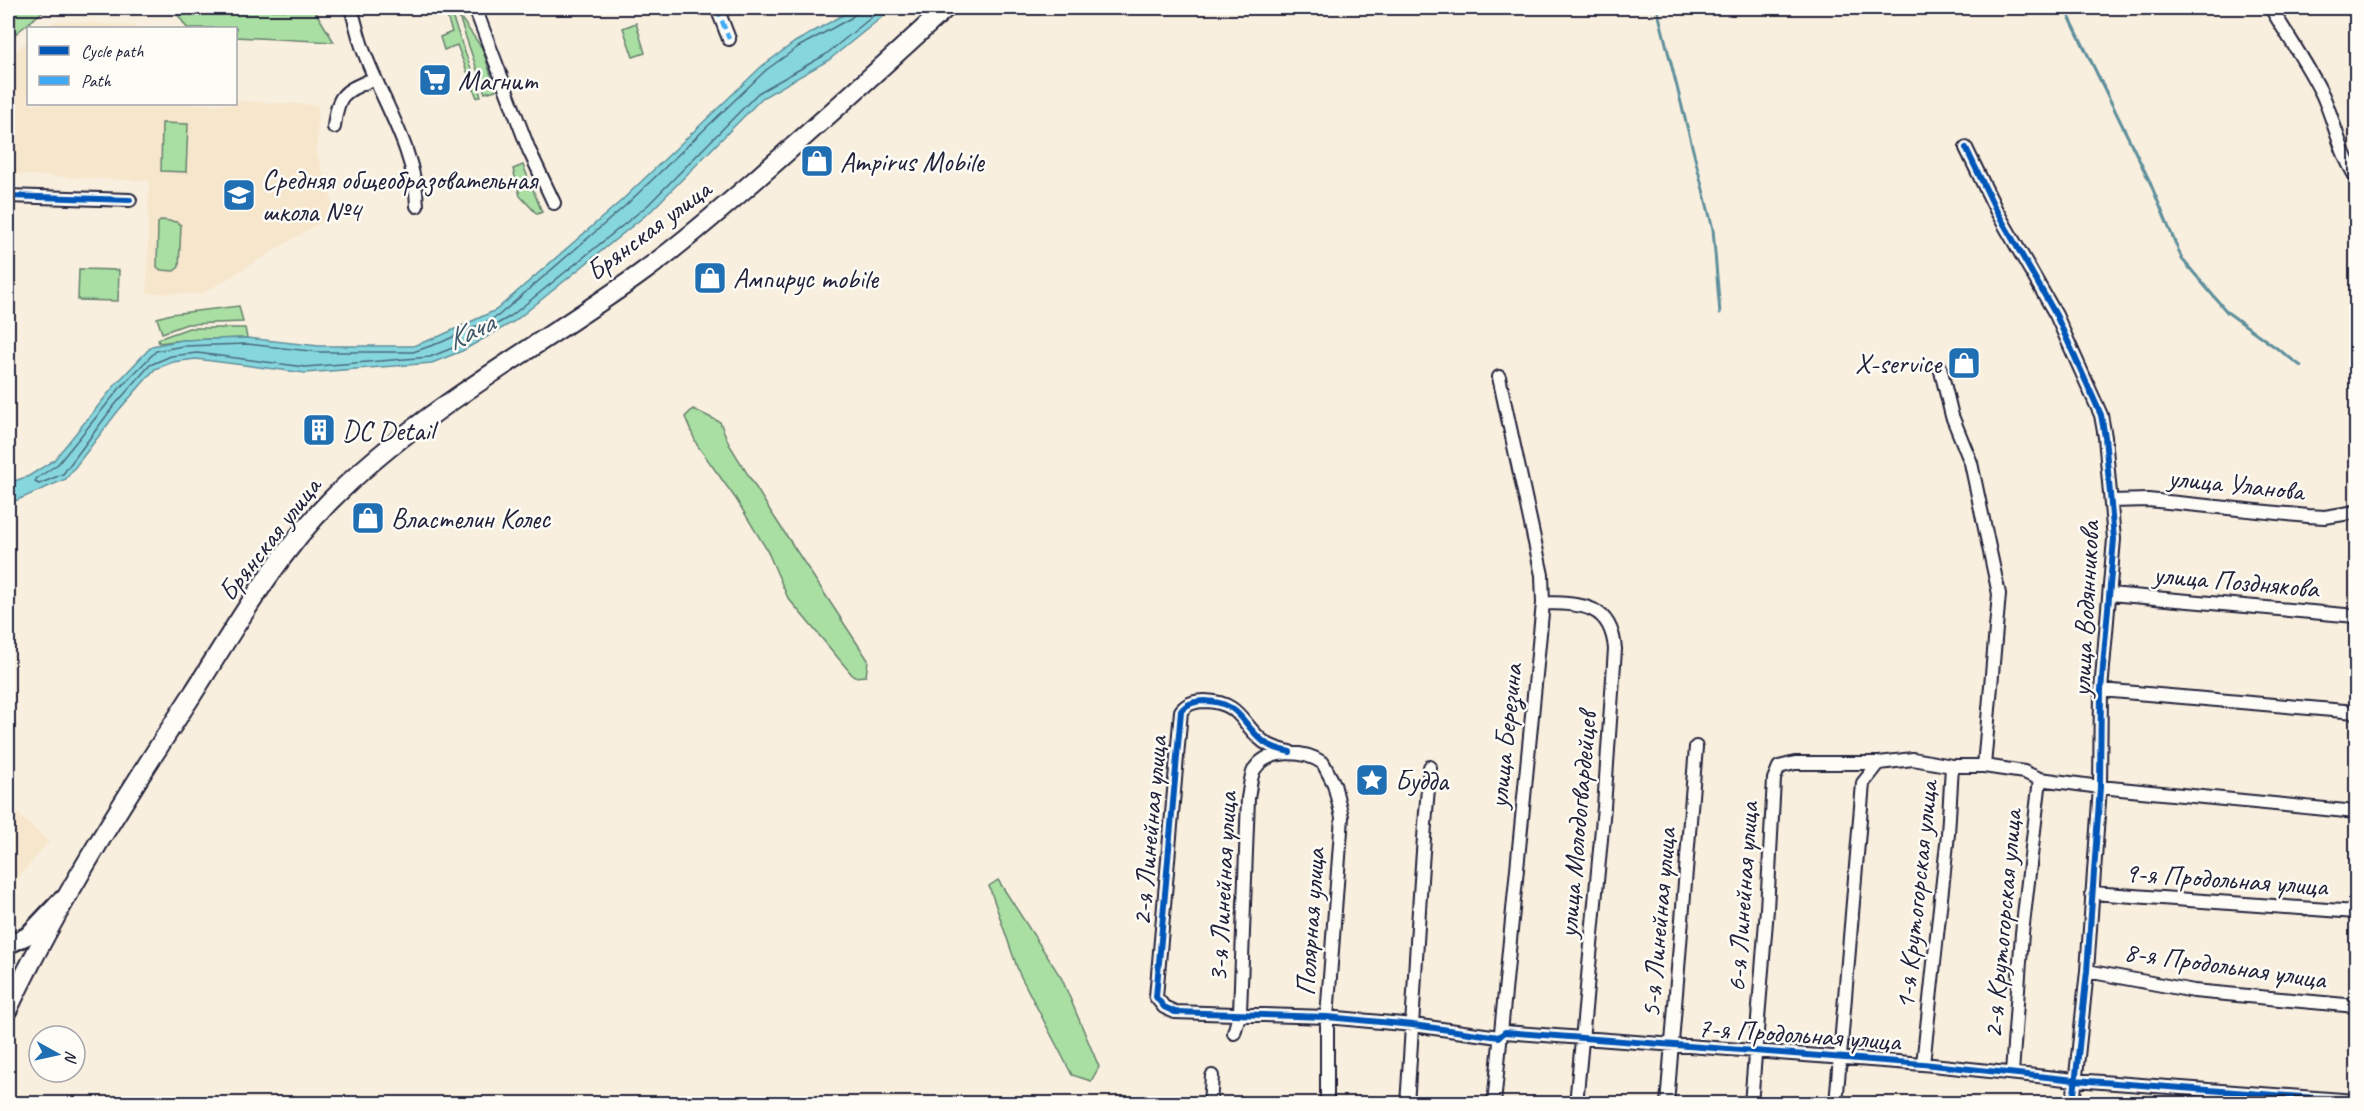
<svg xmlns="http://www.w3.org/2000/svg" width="2364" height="1111" font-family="Caveat,sans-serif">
<rect width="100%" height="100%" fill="#f9efde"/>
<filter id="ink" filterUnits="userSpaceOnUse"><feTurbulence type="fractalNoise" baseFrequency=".0167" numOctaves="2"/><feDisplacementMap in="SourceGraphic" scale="12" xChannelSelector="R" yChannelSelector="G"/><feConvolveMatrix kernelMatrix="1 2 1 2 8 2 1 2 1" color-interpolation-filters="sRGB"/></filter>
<g filter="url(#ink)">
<path fill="#f6e6cc" d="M55,21L137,26L138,28H45Z
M28,41V104H236V101L318,105L317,154L336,213L202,294L147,293L149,181L8,174V132L13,53Z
M8,805L49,842L8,889Z"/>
<path fill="#a9dfa2" stroke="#66806e" stroke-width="1.5" d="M8,8H47L8,40Z
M173,8L315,11L334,42L236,37V28H187Z
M444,8H449L481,96L477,98L457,45L444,50L440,37L452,32Z
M458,14L482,48L496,90L485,93Z
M636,23L645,53L633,57L623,28Z
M162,123L188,124L186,172L161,171Z
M523,165L542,212L537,214L520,196L513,169Z
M162,220L177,222L181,225L179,267L174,271L161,270L157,267L158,223Z
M79,269L119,270L118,301L78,300Z
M239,306L243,322L187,324L162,333L157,318L171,314Z
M189,328H245L247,338L182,340L159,343L158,339Z
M693,409L720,422L729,444L771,512L868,660L866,676L854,677L788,598L767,550L736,499L697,445L685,417Z
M998,880L1062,979L1099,1067L1091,1081L1072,1075L1019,973L989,886Z"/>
<path fill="#86d7dd" stroke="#5e8f9c" stroke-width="1.5" d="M855,8H893L829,60L762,98L652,210L515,321L462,351L432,363L305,373L196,359L173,362L155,369L118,411L66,479L8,504V483L29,476L54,460L116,384L152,346L182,340L247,338L319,346H413L440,336L496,310L621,201L762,66L795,42Z"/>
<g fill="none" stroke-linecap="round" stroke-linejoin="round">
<path stroke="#4a6a7c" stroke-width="1.5" d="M857,8L856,13L851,18L798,47L766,70L625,206L498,316L442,342L413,352H319L247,344L183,346L156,351L120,388L58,464L36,479L35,482L39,484L63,474L113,407L150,365L171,356L197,353L305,367L430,357L460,345L511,316L648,205L758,93L825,55L883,8"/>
<path stroke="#5e8f9c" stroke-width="3" d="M1657,8L1713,229L1720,313
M2065,8L2149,180L2182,259L2227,312L2301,366"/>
<g stroke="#22223b" stroke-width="16">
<path id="minor" d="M351,8C356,24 359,41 366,57C385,106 416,152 417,206
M475,8L529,150L554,203
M717,8L729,39
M2271,8C2288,37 2308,65 2323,96C2335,123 2340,152 2356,177
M334,127C338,92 344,92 375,78
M1966,148L1996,210L2056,315L2101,415L2105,437L2114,539L2101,690L2100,787L2087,971L2073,1104
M8,196L130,200
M1940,367L1952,416L1971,463L1999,594L1984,766
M2111,501L2148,500L2308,516L2325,517L2356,512
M2110,594L2356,616
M1543,603C1580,604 1611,603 1615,649L1604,807L1576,1104
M2101,690L2356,712
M1290,752C1281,750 1272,748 1264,742C1241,724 1241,702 1205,701C1195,701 1187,703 1181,711L1156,997L1164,1007L1175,1012L1327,1017L1413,1025L1499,1037L1505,1032L1923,1064L2075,1080L2356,1101
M2092,893L2356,912
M2087,971L2194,991L2356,1006
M1234,1033L1240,1012L1248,798C1250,789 1250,778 1254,770C1267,748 1304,750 1323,763L1334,784L1342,817L1327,1017V1104
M1923,1064L1948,834L1952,766
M2012,1073L2022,933L2040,779
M1210,1104L1212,1076
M1407,1104C1415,991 1419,879 1430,767
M1494,1104L1543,603L1542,575L1499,377
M1667,1104L1696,747
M1751,1104L1767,909L1774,779L1779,767L1795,763H1879L1913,759L1952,766H1984L2024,772L2040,779L2100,787L2356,812
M1836,1104L1863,783L1879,763"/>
</g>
<g stroke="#22223b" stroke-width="21">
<path id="major" d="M8,945L27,936L61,900
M8,976L19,984"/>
</g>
<g stroke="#22223b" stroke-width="22">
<path id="highway" d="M8,1009C60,899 126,797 192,695C234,629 275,557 330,501C421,409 536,349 640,274C680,245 717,213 754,181C819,124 883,66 946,8"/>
</g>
<use href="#minor" stroke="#fdfcf7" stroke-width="12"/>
<use href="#major" stroke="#fdfcf7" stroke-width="16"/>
<use href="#highway" stroke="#fdfcf7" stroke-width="18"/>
<path stroke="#3fa9f5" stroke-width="4.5" stroke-dasharray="9 4.5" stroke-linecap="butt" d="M717,8L729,39"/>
<g stroke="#fdfcf7" stroke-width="10">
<path id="cycleway" d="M1966,148L1996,210L2056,315L2101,415L2105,437L2114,539L2101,690L2100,787L2087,971L2073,1104
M8,196L130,200
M1290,752C1281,750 1272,748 1264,742C1241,724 1241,702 1205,701C1195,701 1187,703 1181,711L1156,997L1164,1007L1175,1012L1327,1017L1413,1025L1499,1037L1505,1032L1923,1064L2075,1080L2356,1101"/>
</g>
<use href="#cycleway" stroke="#0057b8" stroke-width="6"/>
</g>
</g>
<defs>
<g id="supermarket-square" transform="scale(1.725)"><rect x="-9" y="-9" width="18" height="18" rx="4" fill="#1f6fb2" stroke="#fdfcf7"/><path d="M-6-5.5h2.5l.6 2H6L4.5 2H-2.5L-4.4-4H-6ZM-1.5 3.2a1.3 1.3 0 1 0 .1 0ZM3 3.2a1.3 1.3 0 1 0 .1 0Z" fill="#fff"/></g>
<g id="shop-square" transform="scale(1.725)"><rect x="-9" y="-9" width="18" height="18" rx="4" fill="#1f6fb2" stroke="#fdfcf7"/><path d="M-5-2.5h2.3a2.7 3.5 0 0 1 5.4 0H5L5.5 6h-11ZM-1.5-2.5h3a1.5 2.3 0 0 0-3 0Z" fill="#fff"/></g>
<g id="school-square" transform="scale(1.725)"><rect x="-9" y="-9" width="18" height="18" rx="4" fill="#1f6fb2" stroke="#fdfcf7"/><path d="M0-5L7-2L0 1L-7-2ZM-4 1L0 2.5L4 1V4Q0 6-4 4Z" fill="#fff"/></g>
<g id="building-square" transform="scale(1.725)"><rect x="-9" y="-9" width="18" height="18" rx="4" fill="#1f6fb2" stroke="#fdfcf7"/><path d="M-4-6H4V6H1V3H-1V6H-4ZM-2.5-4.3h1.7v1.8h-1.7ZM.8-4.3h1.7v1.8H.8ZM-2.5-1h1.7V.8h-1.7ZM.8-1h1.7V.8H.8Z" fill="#fff"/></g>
<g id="sight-square" transform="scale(1.725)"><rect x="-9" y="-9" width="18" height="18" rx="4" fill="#1f6fb2" stroke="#fdfcf7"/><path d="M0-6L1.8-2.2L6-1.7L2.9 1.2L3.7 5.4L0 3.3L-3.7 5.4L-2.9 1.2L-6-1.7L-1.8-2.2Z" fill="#fff"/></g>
</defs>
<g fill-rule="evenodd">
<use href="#supermarket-square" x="435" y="80"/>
<use href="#shop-square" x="817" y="161"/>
<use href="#school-square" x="239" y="195"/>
<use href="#shop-square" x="710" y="278"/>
<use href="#shop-square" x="1964" y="363"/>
<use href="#building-square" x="319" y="430"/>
<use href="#shop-square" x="368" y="518"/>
<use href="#sight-square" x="1372" y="780"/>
</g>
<g text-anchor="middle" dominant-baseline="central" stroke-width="5" stroke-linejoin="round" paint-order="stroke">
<g font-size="28" fill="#22223b" stroke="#fdfcf7" text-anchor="start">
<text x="458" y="80">Магнит</text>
<text x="840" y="161">Ampirus Mobile</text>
<text x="262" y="179">Средняя общеобразовательная<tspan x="262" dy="32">школа №4</tspan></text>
<text x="733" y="278">Ампирус mobile</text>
<text x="1941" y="363" text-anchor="end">X-service</text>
<text x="342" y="430">DC Detail</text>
<text x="391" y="518">Властелин Колес</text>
<text x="1395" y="780">Будда</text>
</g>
<g font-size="28" fill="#22223b" stroke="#fdfcf7">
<text transform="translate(648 230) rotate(-37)">Брянская улица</text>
<text transform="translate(2236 484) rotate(6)">улица Уланова</text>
<text transform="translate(269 539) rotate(-52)">Брянская улица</text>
<text transform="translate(2236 581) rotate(5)">улица Позднякова</text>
<text transform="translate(2085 609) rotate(-87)">улица Водянникова</text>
<text transform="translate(1505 736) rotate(-84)">улица Березина</text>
<text transform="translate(1577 825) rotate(-85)">улица Молодогвардейцев</text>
<text transform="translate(1149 831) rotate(-85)">2-я Линейная улица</text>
<text transform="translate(2226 879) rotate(4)">9-я Продольная улица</text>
<text transform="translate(1222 887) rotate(-87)">3-я Линейная улица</text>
<text transform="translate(1916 895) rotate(-84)">1-я Крутогорская улица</text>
<text transform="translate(1742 897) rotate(-86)">6-я Линейная улица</text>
<text transform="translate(1310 922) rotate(-86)">Полярная улица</text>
<text transform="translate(1658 923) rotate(-85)">5-я Линейная улица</text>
<text transform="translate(2002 924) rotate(-85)">2-я Крутогорская улица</text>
<text transform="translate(2225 965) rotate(8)">8-я Продольная улица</text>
<text transform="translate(1799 1034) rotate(4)">7-я Продольная улица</text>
</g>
<g font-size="30" font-style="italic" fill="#40586c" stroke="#fdfcf7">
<text transform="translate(470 331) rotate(-25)">Кача</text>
</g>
</g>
<rect width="2364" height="1111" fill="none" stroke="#fdfcf7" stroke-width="30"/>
<rect x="15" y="15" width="2334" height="1081" fill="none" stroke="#22223b" stroke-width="2" filter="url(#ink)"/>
<rect x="27" y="27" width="210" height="78" fill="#fdfcf7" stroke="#a5a5ac" stroke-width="1.5"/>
<rect x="39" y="46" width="30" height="9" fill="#0057b8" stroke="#a5a5ac" stroke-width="1.5"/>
<text x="81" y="57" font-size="18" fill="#22223b">Cycle path</text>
<rect x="39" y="76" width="30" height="9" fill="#3fa9f5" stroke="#a5a5ac" stroke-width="1.5"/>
<text x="81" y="87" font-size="18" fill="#22223b">Path</text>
<g transform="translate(57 1054) rotate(98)"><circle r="28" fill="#fdfcf7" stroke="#a5a5ac" stroke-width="1.5"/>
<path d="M0-4.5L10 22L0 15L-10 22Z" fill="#1f6fb2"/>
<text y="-9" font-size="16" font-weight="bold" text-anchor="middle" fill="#22223b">N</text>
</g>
</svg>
